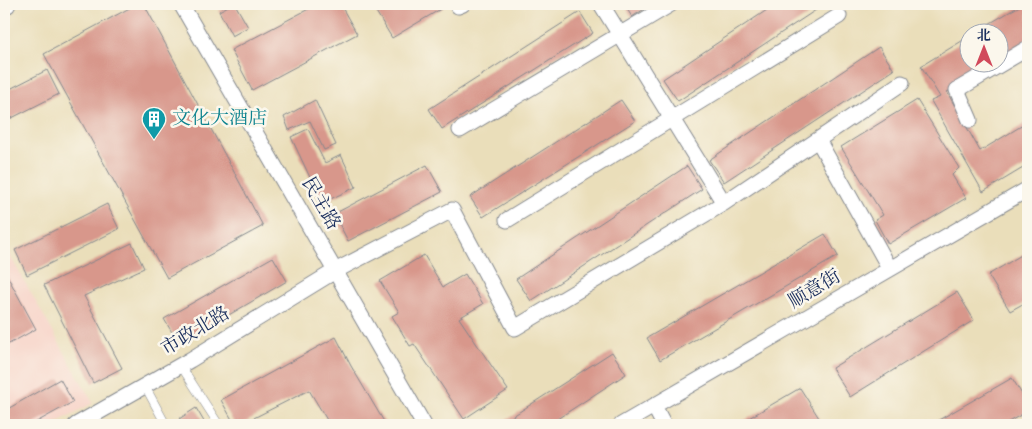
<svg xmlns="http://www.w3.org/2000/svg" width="1032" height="429" font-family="'Sorts Mill Goudy','Noto Serif SC',serif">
<rect width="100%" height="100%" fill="#fbf7ec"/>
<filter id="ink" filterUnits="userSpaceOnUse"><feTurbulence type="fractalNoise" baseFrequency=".02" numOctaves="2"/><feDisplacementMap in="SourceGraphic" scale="10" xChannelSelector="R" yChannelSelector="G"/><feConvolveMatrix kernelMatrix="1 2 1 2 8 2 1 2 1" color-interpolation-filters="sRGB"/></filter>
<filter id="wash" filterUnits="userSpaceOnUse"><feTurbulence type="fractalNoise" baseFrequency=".0096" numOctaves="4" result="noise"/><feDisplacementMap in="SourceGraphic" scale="20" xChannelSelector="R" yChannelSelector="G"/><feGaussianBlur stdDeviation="1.12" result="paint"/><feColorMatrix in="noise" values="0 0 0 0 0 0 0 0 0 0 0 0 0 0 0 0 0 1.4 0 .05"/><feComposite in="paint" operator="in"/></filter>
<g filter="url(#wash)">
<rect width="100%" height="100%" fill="#eadeba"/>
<path fill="#f7d1c6" d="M4,245L93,403L52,425H4Z"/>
<g id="blocks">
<path fill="#d8978b" d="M137,4H144L263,226L167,278L44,54Z
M232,4H235L248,27L232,36L219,11Z
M318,4H340L357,34L252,90L231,50Z
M385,4H449L392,38L375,10Z
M624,4H652L632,17Z
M776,4H825L678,101L663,79Z
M1023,4H1028V43L1000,60V32H975Z
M580,12L593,33L442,129L429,109Z
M970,36V62H996L947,92L980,151L1028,122V165L983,192L931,101L940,97L921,66Z
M879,47L894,70L724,182L709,160Z
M47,70L59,94L4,122V92Z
M315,100L336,145L324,150L310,121L289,130L284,117Z
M621,100L635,121L483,217L470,197Z
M917,100L959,168L952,175L966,198L888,244L875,220L883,215L841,147Z
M308,129L325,163L341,155L356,187L322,203L291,137Z
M427,165L442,192L348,241L334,214Z
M687,166L702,189L531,301L516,279Z
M107,204L119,229L27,275L15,250Z
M825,234L838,256L660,360L647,338Z
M132,243L144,268L84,296L122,368L93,383L44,285Z
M1028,251V301L1010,311L988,275Z
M424,255L443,287L465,274L483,304L459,318L508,390L464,419L414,344L410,346L392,316L399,312L380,281Z
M273,257L287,281L179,344L164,319Z
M4,270L36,329L7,345L4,339Z
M957,292L974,320L850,397L832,368Z
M336,337L351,366L386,425H330L309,390L240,425H235L221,400Z
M612,352L626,374L548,425H499Z
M1012,378L1028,404V411L1003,425H930Z
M60,379L73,402L31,425H4V411Z
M800,388L819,418L806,425H737Z
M196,408L206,425H182L179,419Z"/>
</g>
</g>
<g filter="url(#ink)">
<use href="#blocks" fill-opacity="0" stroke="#82868c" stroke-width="1"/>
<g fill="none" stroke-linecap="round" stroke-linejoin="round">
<g stroke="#82868c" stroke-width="9">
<path id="service" d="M181,366L219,425
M145,386L166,425"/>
</g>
<g stroke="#82868c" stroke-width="17">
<path id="minor" d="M181,4L424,425
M601,4L724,203
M458,6L463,4
M970,120L957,90L1028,48
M460,130L671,4
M818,140L890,269
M507,220L839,16
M654,406L664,425
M76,425L190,360L335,271L452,210L515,328L724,203L902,83
M621,425L1028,189"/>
</g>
<g stroke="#82868c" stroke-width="21">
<path id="tertiary" d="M4,5L6,4"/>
</g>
<use href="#service" stroke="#fff" stroke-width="8"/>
<use href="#minor" stroke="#fff" stroke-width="15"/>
<use href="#tertiary" stroke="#fff" stroke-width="19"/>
</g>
</g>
<defs>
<g id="building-pin" transform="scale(1.25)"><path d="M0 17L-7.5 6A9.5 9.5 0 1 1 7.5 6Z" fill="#0f9aa8" stroke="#fbf7ec"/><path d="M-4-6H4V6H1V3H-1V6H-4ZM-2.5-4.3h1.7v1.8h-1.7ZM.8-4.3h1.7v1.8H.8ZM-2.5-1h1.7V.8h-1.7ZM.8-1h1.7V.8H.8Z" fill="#fff"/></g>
</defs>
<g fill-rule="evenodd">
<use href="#building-pin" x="154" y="119"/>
</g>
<g text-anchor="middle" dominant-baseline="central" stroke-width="5" stroke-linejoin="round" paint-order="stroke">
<g font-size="19" fill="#0d838f" stroke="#fbf7ec" text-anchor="start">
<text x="172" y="119">文化大酒店</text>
</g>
<g font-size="19" fill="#1b2f5e" stroke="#fbf7ec">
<text transform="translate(320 204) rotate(60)">民主路</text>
<text transform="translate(815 290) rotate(-31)">顺意街</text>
<text transform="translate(196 332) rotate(-31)">市政北路</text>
</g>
</g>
<rect width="1032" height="429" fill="none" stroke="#fbf7ec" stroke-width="20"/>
<g transform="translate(984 48)"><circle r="24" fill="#fbf7ec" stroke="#a1a7b3"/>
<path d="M0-4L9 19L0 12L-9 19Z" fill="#d1495b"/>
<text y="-8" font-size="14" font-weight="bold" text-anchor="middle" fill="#1b2f5e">北</text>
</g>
</svg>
